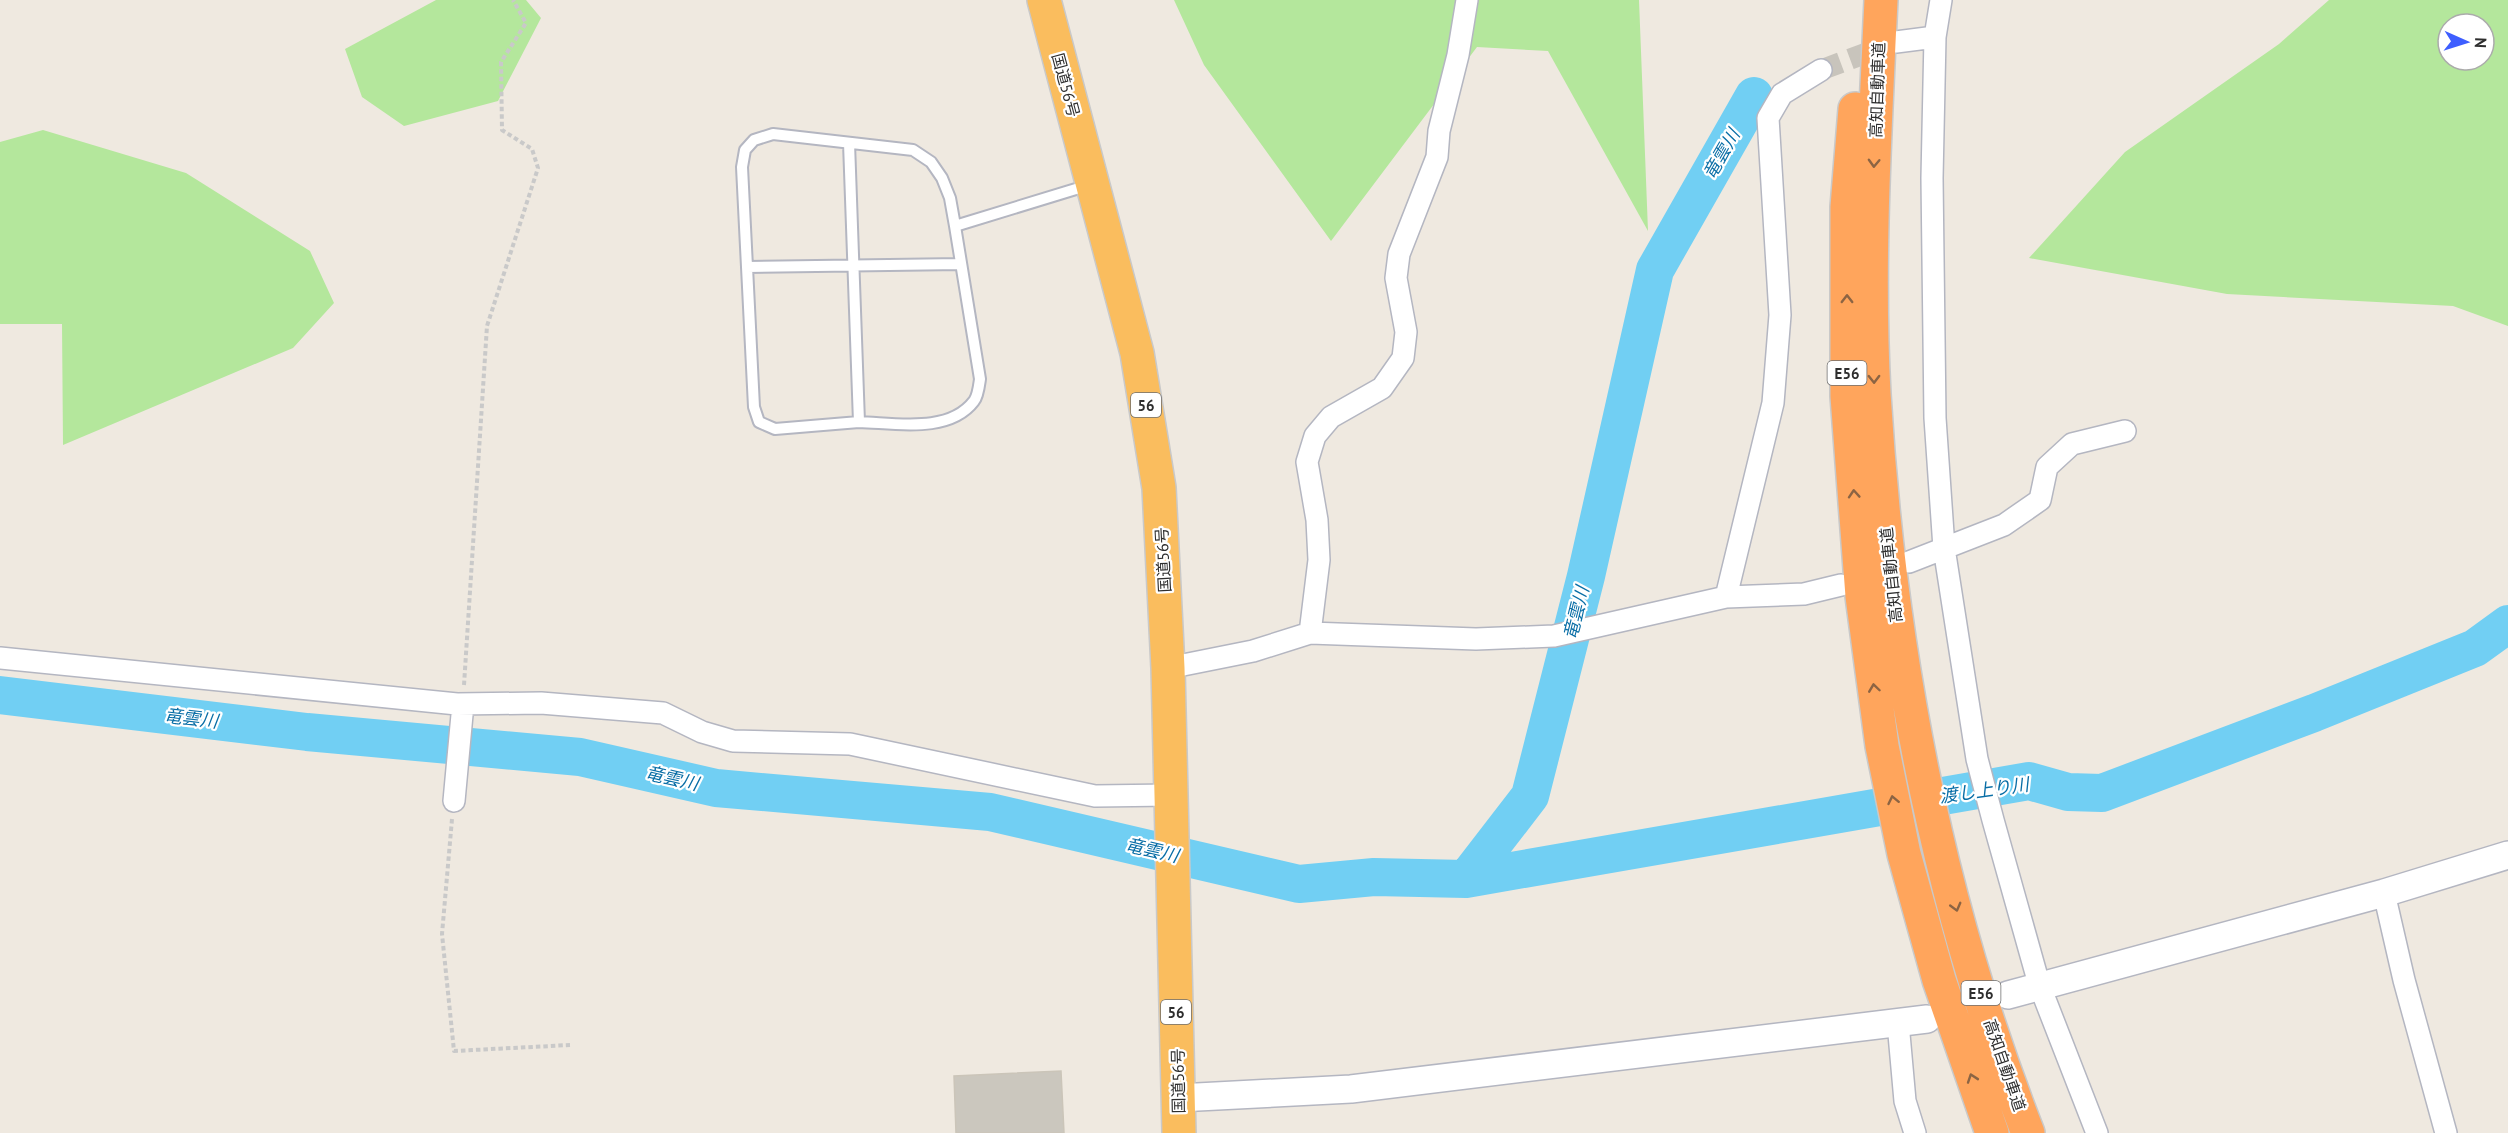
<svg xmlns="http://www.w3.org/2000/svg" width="2508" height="1133" font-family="'PT Sans','Noto Sans JP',sans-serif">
<rect width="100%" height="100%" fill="#efe9e0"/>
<path fill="#b4e79c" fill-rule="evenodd" d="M436,0H526L541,18L498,101L404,126L362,97L345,49Z
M1174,0H1639L1648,231L1548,51L1477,47L1331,241L1204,65Z
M2329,0H2508V326L2453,306L2227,294L2029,258L2125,152L2279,44ZM2448,24H2484V60H2448Z
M43,130L186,173L310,251L334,303L293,348L63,445L62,324H0V142Z"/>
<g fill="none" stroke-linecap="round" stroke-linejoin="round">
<path stroke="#71cff3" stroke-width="38" d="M0,695L307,732L580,757L716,788L990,812L1299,884L1374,877L1466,879L2029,781L2068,792L2102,793L2314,713L2475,648L2508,624
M1466,879L1530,796L1586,576L1655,270L1754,96"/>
</g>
<path fill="#cbc7be" stroke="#cbc5b9" stroke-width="1.5" d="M1061,1071L1064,1133H956L954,1076Z"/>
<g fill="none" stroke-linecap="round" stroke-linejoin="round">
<path stroke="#c8c4bc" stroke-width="21" stroke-dasharray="21 10" stroke-linecap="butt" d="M1821,70L1888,45"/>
<g stroke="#b4b6c1" stroke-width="14">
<path id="service" d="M849,143L859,422L775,429L759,422L754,407L742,167L745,150L754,140L773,134L913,150L931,162L942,178L950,198L955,226
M747,267L961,264
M859,422C895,423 949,434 974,401C978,396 979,386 980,379L955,226L1089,185"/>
</g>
<g stroke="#b4b6c1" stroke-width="24">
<path id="minor" d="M1935,37L1932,178L1935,418L1944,548L1977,759L1993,820L2039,984L2097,1133
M1896,42L1935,37L1941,0
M1909,562L2004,525L2040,500L2047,467L2072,444L2125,431
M1726,597L1773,403L1780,315L1768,118L1782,94L1821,70
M1310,633L1319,560L1317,520L1307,462L1315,436L1331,417L1382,388L1403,358L1406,332L1396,278L1399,254L1437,157L1439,131L1458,55L1467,0
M0,658L457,704L541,703L663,713L702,732L733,741L850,744L1095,796L1171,795
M1168,668L1253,651L1310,633L1476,639L1554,636L1726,597L1804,594L1841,585
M454,801L463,704
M2384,893L2404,980L2446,1133
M1898,1023L1905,1101L1915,1133"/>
</g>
<g stroke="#b4b6c1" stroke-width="30">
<path id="tertiary" d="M2008,995L2384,893L2508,855
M1178,1098L1351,1089L1927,1019"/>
</g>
<g stroke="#c9c9c9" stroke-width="36">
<path id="trunk" d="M1044,0L1137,353L1159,488L1168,668L1179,1133"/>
</g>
<g stroke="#c9c9c9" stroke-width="36">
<path id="motorway" d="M1881,0C1875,131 1867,263 1874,394C1889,645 1936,898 2028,1133
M1855,109L1847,207V396L1862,596L1882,746L1904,854L1939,980L1992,1133"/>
</g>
<path stroke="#c9c9c9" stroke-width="4" stroke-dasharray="4.5 3" stroke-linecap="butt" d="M464,685L487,326L538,168L532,149L502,130L501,62L526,23L513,0
M452,819L442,934L454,1051L570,1045"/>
<use href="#service" stroke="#fff" stroke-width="10"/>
<use href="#minor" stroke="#fff" stroke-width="21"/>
<use href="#tertiary" stroke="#fff" stroke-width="27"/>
<use href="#trunk" stroke="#fabd5e" stroke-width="33"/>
<use href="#motorway" stroke="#ffa55c" stroke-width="33"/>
</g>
<defs><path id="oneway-chevron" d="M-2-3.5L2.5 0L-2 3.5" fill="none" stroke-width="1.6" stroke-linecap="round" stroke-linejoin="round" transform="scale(1.5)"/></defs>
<g stroke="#8c6443">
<use href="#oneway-chevron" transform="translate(1874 163) rotate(92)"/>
<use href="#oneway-chevron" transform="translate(1847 299) rotate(-90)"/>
<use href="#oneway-chevron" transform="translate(1874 379) rotate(89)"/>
<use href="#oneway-chevron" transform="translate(1854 494) rotate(-94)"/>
<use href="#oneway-chevron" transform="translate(1874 688) rotate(-98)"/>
<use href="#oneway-chevron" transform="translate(1893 800) rotate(-102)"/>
<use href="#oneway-chevron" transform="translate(1956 907) rotate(75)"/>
<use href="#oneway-chevron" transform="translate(1972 1078) rotate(-109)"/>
</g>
<g text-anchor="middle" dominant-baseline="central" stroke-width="4.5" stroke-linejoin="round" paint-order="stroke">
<g fill="#fff" stroke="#6d6d6d" stroke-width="1.5">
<rect x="1827.5" y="361" width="39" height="24" rx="4.5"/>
<rect x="1131" y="393" width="30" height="24" rx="4.5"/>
<rect x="1961.5" y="981" width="39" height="24" rx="4.5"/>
<rect x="1161" y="1000" width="30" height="24" rx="4.5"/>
</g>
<g font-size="15" font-weight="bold" fill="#2e2e2e">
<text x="1847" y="373">E56</text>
<text x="1146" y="405">56</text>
<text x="1981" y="993">E56</text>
<text x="1176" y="1012">56</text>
</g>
<g font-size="16" fill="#2e2e2e" stroke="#fff">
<text transform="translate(1066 85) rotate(75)">国道56号</text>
<text transform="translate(1877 90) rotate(-88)">高知自動車道</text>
<text transform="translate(1163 560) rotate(-93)">国道56号</text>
<text transform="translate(1891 575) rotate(-96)">高知自動車道</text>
<text transform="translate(2005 1065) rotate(71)">高知自動車道</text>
<text transform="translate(1178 1081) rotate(-91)">国道56号</text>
</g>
<g font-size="18" font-style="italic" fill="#096ea6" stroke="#fff">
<text transform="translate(1721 154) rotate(-60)">竜雲川</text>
<text transform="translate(1576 613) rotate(-76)">竜雲川</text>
<text transform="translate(191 718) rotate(7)">竜雲川</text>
<text transform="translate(672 778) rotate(13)">竜雲川</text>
<text transform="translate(1984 790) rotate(-8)">渡し上り川</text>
<text transform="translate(1152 850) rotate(13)">竜雲川</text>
</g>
</g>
<g transform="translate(2466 42) rotate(93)"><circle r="28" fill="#ffffff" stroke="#ababab" stroke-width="1.5"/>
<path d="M0-4.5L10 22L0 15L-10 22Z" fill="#3e5eff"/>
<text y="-9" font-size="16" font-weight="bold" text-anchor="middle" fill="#2e2e2e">N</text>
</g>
</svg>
